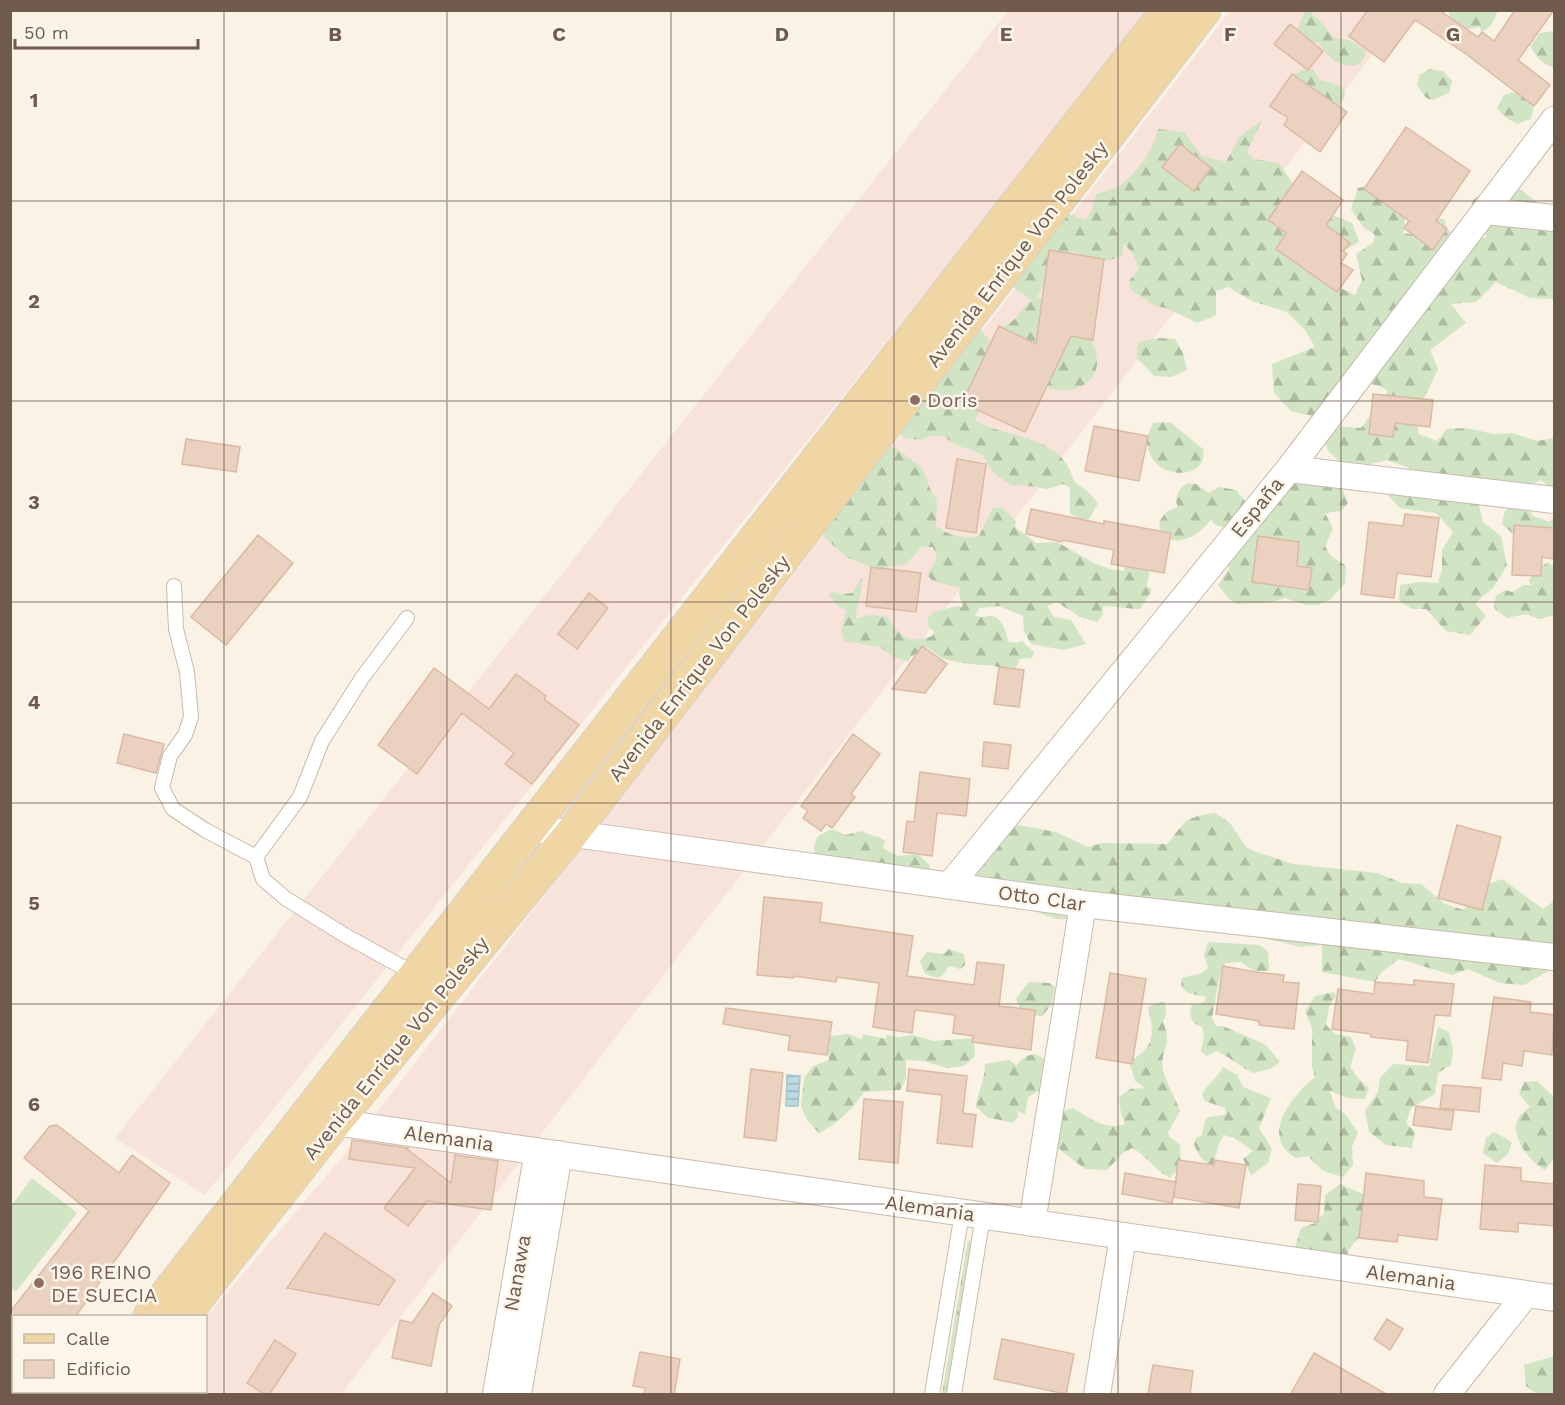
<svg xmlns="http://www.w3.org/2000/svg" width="1565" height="1405" font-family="'Work Sans',sans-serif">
<defs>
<pattern id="grass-tufts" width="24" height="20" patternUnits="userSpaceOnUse" patternTransform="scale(1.5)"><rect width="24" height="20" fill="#d1e5c5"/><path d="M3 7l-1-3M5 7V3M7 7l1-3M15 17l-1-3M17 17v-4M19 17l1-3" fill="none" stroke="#aebda2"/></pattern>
<pattern id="forest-firs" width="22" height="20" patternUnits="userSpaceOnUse" patternTransform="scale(1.5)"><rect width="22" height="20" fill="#d1e5c5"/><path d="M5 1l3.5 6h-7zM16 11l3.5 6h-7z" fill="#aebda2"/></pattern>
<pattern id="water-rules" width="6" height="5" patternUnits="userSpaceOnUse" patternTransform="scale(1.5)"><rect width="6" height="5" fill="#bcdae0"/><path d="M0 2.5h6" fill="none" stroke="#9db4b8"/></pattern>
</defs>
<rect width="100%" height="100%" fill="#f9f2e5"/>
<path fill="#f8e3da" d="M1008,11H1150L205,1195L115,1138Z
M1230,11H1406L341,1394H139L141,1392H206V1317L339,1161Z"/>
<path fill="url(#grass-tufts)" d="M968,1240L971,1242L946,1394H942Z"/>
<path fill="url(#forest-firs)" d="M1305,11H1312V14L1324,25L1334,38L1350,40L1365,50C1365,53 1365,57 1363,59C1357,70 1339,65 1332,59C1327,55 1323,48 1319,43C1308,43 1304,38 1297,29Z
M1449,11H1498L1491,26L1482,32L1480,27L1468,29L1456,28L1449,19Z
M1554,31V68C1541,64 1537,57 1530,46L1540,33Z
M1313,69L1319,80C1326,82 1344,83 1345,94C1345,97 1340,104 1339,108L1297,83L1289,76L1304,70Z
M1430,69L1443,71L1452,81L1449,93L1433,100L1426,98L1417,85L1419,75Z
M1518,91L1534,106L1531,119L1517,124L1505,117L1497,108L1504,95Z
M1262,120L1247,152L1254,159L1279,163L1299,193L1326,212L1352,223L1359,242L1344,251L1336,286L1355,295L1362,280L1356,254L1373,243L1375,235L1363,227L1351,209L1358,188L1386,182L1406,213L1403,233L1415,235L1427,219H1444L1447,229L1462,242L1487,237L1471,202L1495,182L1523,191L1554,216V299L1530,298L1496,282L1476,302L1451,304L1466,323L1430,350L1438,369L1427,392L1415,410L1419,434L1437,441L1447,429L1467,428L1493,434L1512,433L1537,441L1554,438V491L1541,480L1524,488L1477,498L1483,522L1501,536L1507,566L1493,588L1475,603L1486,616L1470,635L1446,631L1426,609H1412L1399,600L1400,585L1422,582L1438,583L1442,570V550L1453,532L1436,513L1400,508L1386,493L1423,473L1387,460L1363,466L1341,463L1328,451L1322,433L1334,426L1361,428L1388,391L1380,386L1361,382L1317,417L1291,411L1274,393L1272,364L1315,347L1305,330L1287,312L1252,301L1228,287L1216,291V315L1198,323L1166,308L1155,306L1131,290L1129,281L1139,269L1133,254L1124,243L1121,257L1105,261L1072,251L1046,281L1037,298H1057C1074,316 1098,337 1097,364C1096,388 1061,398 1043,384C1031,373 1012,342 1002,327C1019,321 1019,309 1032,300L1017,291L1013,285L1065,212L1085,220L1092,211L1096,194C1104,191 1115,189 1122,184C1139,170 1153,150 1158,129L1184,132L1201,155L1226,162L1239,137Z
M971,324L980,329L996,348L983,409L977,413L975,421C1009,439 1063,434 1074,482L1087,491L1098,503L1089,519H1079L1070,513V488L1064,484L1047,489L1023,485L1012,486L996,475L989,467L984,456L978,452L958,446L943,436H930L921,440L905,438L892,427Z
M1158,338L1175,339L1183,353L1187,370L1171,377L1154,376L1137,358L1138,342Z
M1170,422L1203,449C1210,481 1149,483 1147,441C1147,435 1151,428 1153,423Z
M875,440L899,450L923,469L930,489L937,500L936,526C950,536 963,540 979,536L993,507L1003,508L1016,521L1015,527L1036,543L1057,542L1094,563L1113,570L1124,571L1127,549L1150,566L1147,586L1152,590L1140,609C1127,609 1116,606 1103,606V614L1097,622L1080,617L1057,602L1047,606L1054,617L1071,620L1086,644L1063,650L1031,644L1024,631L1023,616L999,606L980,608L975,615C981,618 983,617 989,616C1003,615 1005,632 1009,642L1017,643L1022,641L1034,652L1032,658L1020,659L1014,672L991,665C986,667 947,661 942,658C935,655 932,649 925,647L911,657L908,662L893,657L880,647L844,641L841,630L847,610L838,606L829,595L832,592L844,594L852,593L862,577C863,592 856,604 856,619L869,615L886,616C901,636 906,645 932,636L934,632L928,625V618L933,612L957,606L963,607L959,595L960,588L933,581L927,575L937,559L933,547H922L906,564L877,569L848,558L825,538L816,505Z
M1274,477L1341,486L1348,503L1341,511L1325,513L1333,528L1325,546L1330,555L1346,566L1345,583L1331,599L1318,605H1307L1285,598L1271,602L1238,604L1229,599L1218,585L1229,569L1225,556L1238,527C1228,527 1217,529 1211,520C1197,536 1183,546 1162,537L1159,522L1166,512L1178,507C1173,497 1179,488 1188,483L1196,484L1209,493L1219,487L1236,490L1245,501V513Z
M1515,505L1527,507L1533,516L1550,522L1554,516V534L1512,533L1502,524L1505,510Z
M1548,562L1554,567V615L1539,619L1526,614L1507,618L1496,610L1494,606L1496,596L1505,590L1512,592L1524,585H1531L1529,581L1535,571Z
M1215,813L1230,823L1246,847L1254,851L1293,864L1377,873L1402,883L1421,884L1445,904L1464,910C1477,888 1478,888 1502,879L1543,909L1554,901V970H1550L1524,985L1500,983L1468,969L1452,975L1399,959L1382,972L1375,982L1322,972V945L1301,947L1247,934L1111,919H1056L983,892L965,859L997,821L1056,832L1088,847L1102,843L1167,844C1187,821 1181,818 1215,813Z
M829,830H835L845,835L862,831C870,836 878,835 885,841L883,848L898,856L918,854L930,866V872L814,855V847L817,837Z
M1208,942L1260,945L1268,952L1269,971H1255L1240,962L1225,963L1219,979L1212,1018L1216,1026H1223L1266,1045L1280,1062L1272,1068L1253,1073C1240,1067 1230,1057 1217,1051L1207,1056L1201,1051L1204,1036L1202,1027C1191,1023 1188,1015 1192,1005H1198L1205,1001L1206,997L1188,993L1181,987L1182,978L1202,973L1208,968L1204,955Z
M949,949L964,954L965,965L960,969L949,966L942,976L937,978L925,974L920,961L927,952L944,954Z
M1029,982L1049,983L1055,987L1052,1004L1042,1016L1022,1015L1016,998Z
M1334,992L1336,996L1329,1006L1326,1025L1335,1034L1351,1037L1356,1049L1350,1067L1358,1078L1369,1088L1365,1099L1348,1098L1330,1091L1335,1107L1346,1115L1358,1133L1352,1147L1353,1165L1343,1177L1323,1171L1308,1156L1296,1158C1258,1137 1293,1095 1315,1077L1312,1066V1028L1305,1011L1315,996Z
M1163,1001C1168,1008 1166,1015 1163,1022C1174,1047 1159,1050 1163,1070C1165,1081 1176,1099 1180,1111L1168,1132L1169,1136L1180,1145L1181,1166L1170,1178C1155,1170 1148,1157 1132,1148L1123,1153L1107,1170L1085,1169L1053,1144L1055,1114L1073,1108C1090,1118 1105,1131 1125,1124L1121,1114L1119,1097L1130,1089L1145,1088L1135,1081L1129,1061C1156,1047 1154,1033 1148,1007Z
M1438,1027L1449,1032L1453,1049L1451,1065L1438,1073L1435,1094L1411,1108L1406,1123L1415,1132L1412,1148L1386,1145L1369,1132L1365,1111L1378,1092L1380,1078L1393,1064L1429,1066Z
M848,1034L862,1039L863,1034L886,1039L887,1035L898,1037L913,1035L933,1041L974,1038L975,1056L964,1066L947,1068L924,1061L906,1060V1079L900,1090L864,1092C851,1110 839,1123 819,1133L807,1120L801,1106L804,1078L813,1066L829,1060L828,1049L830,1036Z
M1036,1054L1049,1062L1050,1084L1028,1097L1025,1114L1017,1111L1018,1117L1013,1123L987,1117L976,1107C978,1092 985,1079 985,1064L1009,1060L1016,1065L1026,1056Z
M1223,1067L1237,1075L1243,1087L1271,1098L1259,1128L1272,1149L1268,1163L1251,1175L1243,1159L1253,1151L1234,1138L1224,1135L1219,1143L1213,1165C1202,1163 1198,1154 1194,1144L1196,1138L1202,1135C1206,1110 1208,1120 1226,1114L1225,1108L1205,1101L1202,1094C1209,1083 1216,1079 1223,1067Z
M1537,1081L1554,1097V1159L1545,1170C1530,1162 1508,1135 1519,1117C1521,1113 1527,1110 1530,1107L1519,1094L1524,1082Z
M1494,1132L1512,1142L1508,1154L1497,1163L1483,1153L1486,1138Z
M1340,1184L1363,1194L1367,1198L1361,1234L1350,1248L1346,1258L1306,1262L1295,1247L1301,1228L1315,1223L1324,1213L1325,1195Z
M1554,1356V1394H1537L1526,1386L1524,1365Z"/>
<path fill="#d1e5c5" d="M32,1178L77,1213L16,1292L11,1288V1206Z"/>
<path fill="url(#water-rules)" stroke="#a3c9d0" stroke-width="1.5" d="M787,1075L800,1076L798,1106H786Z"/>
<path fill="#ebd2c0" stroke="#dcb9a2" stroke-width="1.5" d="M1368,10H1439L1478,37L1482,32L1494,41L1515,10H1554L1518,60L1550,85L1534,106L1466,54L1415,20L1384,62L1349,36Z
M1290,24L1323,51L1308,70L1274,44Z
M1292,74L1347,112L1320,152L1284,125L1288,118L1270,106Z
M1406,127L1470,171L1436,221L1447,229L1433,250L1404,228L1409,221L1364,189Z
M1180,144L1211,168L1194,191L1162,167Z
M1302,171L1343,200L1326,225L1350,243L1343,251L1347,254L1341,263L1353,270L1337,292L1276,249L1286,233L1268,220Z
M1049,250L1104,259L1093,340L1071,336L1025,432L962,403L999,326L1036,344Z
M1373,394L1433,400L1430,427L1395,423L1393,437L1369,434Z
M1094,426L1148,436L1139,481L1085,471Z
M186,439L240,447L236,472L182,464Z
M957,459L986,464L976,533L946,528Z
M1031,509L1104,524V521L1171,533L1164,573L1111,564L1114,550L1063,540L1062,542L1026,534Z
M1405,514L1439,518L1431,577L1397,573L1394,598L1361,594L1369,522L1403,526Z
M1514,525L1554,528V559L1542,557L1541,576L1512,575Z
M258,535L293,563L226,645L191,617Z
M1258,536L1299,542L1297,566L1312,568L1309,590L1252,582Z
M871,567L921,573L916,612L866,606Z
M589,593L608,608L577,649L558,634Z
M922,646L947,664L925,693L892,689Z
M999,667L1024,670L1019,707L994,704Z
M434,668L489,709L516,674L546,696L544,699L579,725L532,784L505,764L514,753L462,713L417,774L378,745Z
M124,734L164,744L156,773L117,763Z
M853,734L880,754L851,794L855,797L832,828L826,824L821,831L803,818L808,811L801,806Z
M984,742L1011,745L1008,769L982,766Z
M920,772L970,779L966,816L937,813L932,856L903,852L907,821L914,822Z
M1457,825L1501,837L1482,910L1438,898Z
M764,897L822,903L820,922L913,936L907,976L974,985L977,962L1004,965L999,1006L1035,1010L1031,1050L972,1042L973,1036L953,1033L955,1015L915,1010L912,1033L873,1027L879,983L837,977L836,982L794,976V978L757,975Z
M1223,966L1255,972L1284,975L1283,982L1299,983L1294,1029L1259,1025V1021L1216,1014Z
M1110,973L1146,979L1132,1064L1096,1058Z
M1414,980L1454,984L1450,1016L1435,1015L1428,1063L1406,1060L1408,1041L1371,1037V1034L1332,1029L1338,989L1374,994L1375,982L1414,985Z
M1494,997L1531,1002L1530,1012L1554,1015L1552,1055L1524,1051L1522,1066L1503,1063L1501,1080L1482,1078Z
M726,1008L832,1022L827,1055L788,1050L790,1036L723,1024Z
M751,1069L783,1073L776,1141L744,1137Z
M909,1069L967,1076L963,1113L976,1115L972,1147L937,1143L942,1095L907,1091Z
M1443,1085L1481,1088L1479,1112L1440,1108Z
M864,1099L903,1102L898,1163L859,1159Z
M1416,1106L1454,1111L1451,1130L1413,1125Z
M57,1125L119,1173L132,1155L170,1183L75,1317H10V1312L89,1211L24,1158L50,1126Z
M352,1140L408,1148L407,1149L451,1183L455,1155L498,1161L491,1210L427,1201L408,1226L384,1208L415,1168L349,1159Z
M1178,1160L1214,1165L1215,1160L1246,1165L1239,1208L1174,1197Z
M1485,1165L1521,1168V1181L1554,1184V1226L1518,1223V1232L1480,1229Z
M1125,1173L1176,1182L1172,1203L1122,1194Z
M1366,1173L1424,1181V1197L1442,1199L1437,1240L1398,1235L1397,1242L1359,1238Z
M1298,1184L1321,1186L1318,1222L1295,1220Z
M325,1233L395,1280L379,1305L287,1288Z
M433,1293L452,1306L439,1325L431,1366L392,1358L400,1320L412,1323Z
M1387,1319L1403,1329L1390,1350L1374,1339Z
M1002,1339L1074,1354L1066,1394L994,1379Z
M275,1340L296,1354L269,1395H266L247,1383Z
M640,1352L680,1359L674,1395H644L645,1388L633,1386Z
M1314,1353L1388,1395H1290Z
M1153,1365L1193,1371L1190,1395H1148Z"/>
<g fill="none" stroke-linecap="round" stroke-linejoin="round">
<g stroke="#c9baac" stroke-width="16">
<path id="service" d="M174,586L176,629L187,672L191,717L185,735L170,756L162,788L173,809L205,830L256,857
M407,618L362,678L322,741L300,797L256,857L263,879L285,898L346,936L417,975
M932,1394L962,1213
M954,1394L983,1216"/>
</g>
<g stroke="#c9baac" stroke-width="28">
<path id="minor" d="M1485,211L1554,218
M1289,469L1554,500
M531,828L1083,904L1554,957
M950,885L1289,469L1554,120
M320,1120L1554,1298
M1032,1223L1083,904
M496,1394L538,1151
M518,1394L559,1154
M1097,1394L1123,1237
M1447,1394L1526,1294"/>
</g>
<g stroke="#d7d1cd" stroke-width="35">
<path id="primary" d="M150,1316L1168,10
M183,1316L335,1122L572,833L1204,10
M90,1394L92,1392
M123,1394L125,1392"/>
</g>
<use href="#service" stroke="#fff" stroke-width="14"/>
<use href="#minor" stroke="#fff" stroke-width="26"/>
<use href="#primary" stroke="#f0d6a5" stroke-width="33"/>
</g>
<path fill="none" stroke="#6f5a4d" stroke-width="1.5" stroke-opacity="0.55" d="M224,10V1394M447,10V1394M671,10V1394M894,10V1394M1118,10V1394M1341,10V1394M10,201H1554M10,401H1554M10,602H1554M10,803H1554M10,1004H1554M10,1204H1554"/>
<g fill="#8d6e63" stroke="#fcf6ea" stroke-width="2">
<circle cx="915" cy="400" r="6"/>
<circle cx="39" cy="1283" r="6"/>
</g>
<g text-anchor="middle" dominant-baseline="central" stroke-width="5" stroke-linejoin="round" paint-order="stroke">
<g font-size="20" fill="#6f5a4d" stroke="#fcf6ea">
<text transform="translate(1017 254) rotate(-52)">Avenida Enrique Von Polesky</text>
<text transform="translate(1257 507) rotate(-51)">España</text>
<text transform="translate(699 668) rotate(-52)">Avenida Enrique Von Polesky</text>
<text transform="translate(1042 898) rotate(8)">Otto Clar</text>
<text transform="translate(396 1048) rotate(-51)">Avenida Enrique Von Polesky</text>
<text transform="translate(449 1138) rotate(8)">Alemania</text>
<text transform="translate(930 1208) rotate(8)">Alemania</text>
<text transform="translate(517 1273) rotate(-80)">Nanawa</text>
<text transform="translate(1411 1277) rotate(8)">Alemania</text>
</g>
<g font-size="20" fill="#785e54" stroke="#fcf6ea" text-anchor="start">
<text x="927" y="400">Doris</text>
<text x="51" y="1272">196 REINO<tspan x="51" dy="23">DE SUECIA</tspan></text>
</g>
</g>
<g font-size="20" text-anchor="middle" font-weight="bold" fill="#6f5a4d" stroke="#fcf6ea" stroke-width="5" stroke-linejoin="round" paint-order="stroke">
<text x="335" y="41">B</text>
<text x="559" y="41">C</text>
<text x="782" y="41">D</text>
<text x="1006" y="41">E</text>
<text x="1230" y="41">F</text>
<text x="1453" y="41">G</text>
<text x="34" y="107">1</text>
<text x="34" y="308">2</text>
<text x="34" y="509">3</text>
<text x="34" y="709">4</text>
<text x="34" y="910">5</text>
<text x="34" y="1111">6</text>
</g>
<rect width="1565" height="1405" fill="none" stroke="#6f5a4d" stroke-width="24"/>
<rect x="12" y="1315" width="195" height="78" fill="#fcf6ea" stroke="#c4b8ab" stroke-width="1.5"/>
<rect x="24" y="1334" width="30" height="9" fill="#f0d6a5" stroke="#c4b8ab" stroke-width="1.5"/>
<text x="66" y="1345" font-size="18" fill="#6f5a4d">Calle</text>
<rect x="24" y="1360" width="30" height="18" fill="#ebd2c0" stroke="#c4b8ab" stroke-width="1.5"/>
<text x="66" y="1375" font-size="18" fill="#6f5a4d">Edificio</text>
<path d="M15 39v9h183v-9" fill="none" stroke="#6f5a4d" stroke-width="3"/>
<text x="24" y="39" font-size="18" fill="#6f5a4d" stroke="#fcf6ea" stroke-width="4.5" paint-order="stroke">50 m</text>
</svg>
